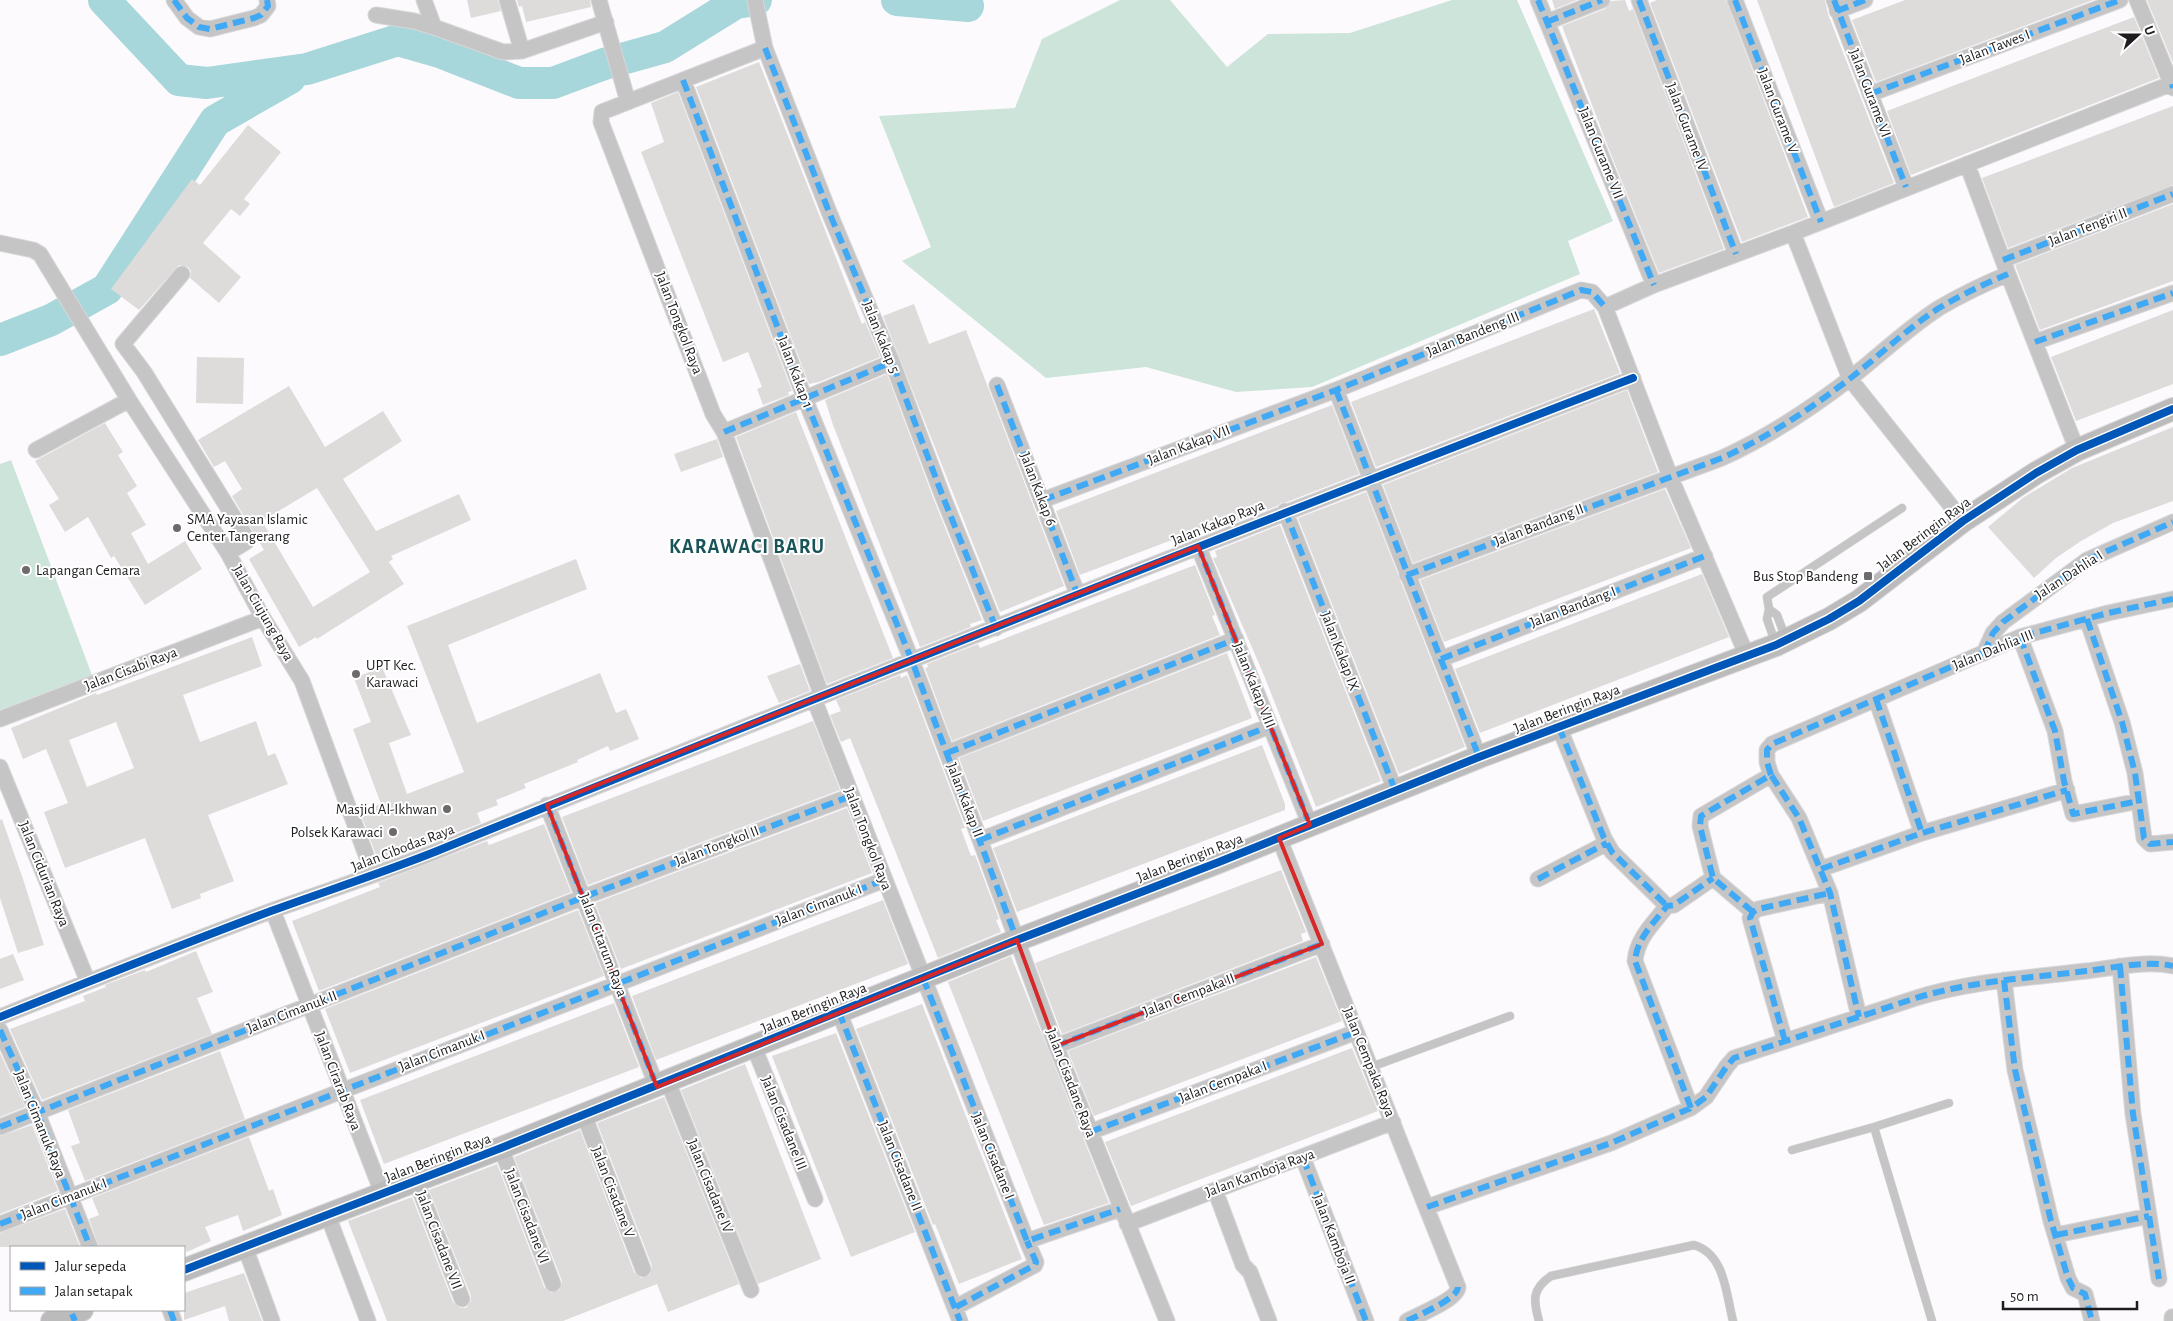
<svg xmlns="http://www.w3.org/2000/svg" width="2173" height="1321" font-family="'Alegreya Sans',sans-serif">
<rect width="100%" height="100%" fill="#fcfafd"/>
<path fill="#cce4d9" d="M1120,0H1170L1227,67L1268,34L1350,33L1452,0H1517L1613,221L1568,241L1580,274L1312,387L1236,392L1146,367L1046,378L902,261L931,247L879,116L1015,108L1042,39Z
M11,460L92,675L0,710V464Z"/>
<g fill="none" stroke-linecap="round" stroke-linejoin="round">
<path stroke="#a7d6db" stroke-width="32" d="M104,0L179,80L207,83L307,69L398,40L440,52L519,83H553L604,64L665,47L736,3L756,0
M897,0L968,6
M0,340L51,320L107,289L215,121L290,78"/>
</g>
<path fill="#dddcdb" fill-rule="evenodd" d="M467,0H498L501,11L471,18Z
M517,0H590L591,7L526,22L522,6L519,7Z
M1552,0H1577L1555,9Z
M1625,0L1629,11L1633,9L1724,249L1659,273L1608,147L1562,26L1605,9L1611,1Z
M1657,0H1726L1808,217L1742,242L1650,3Z
M1757,0H1825L1828,14L1894,183L1834,207Z
M1905,0H2093L1876,82L1852,20Z
M2147,0H2173V63Z
M2134,17L2159,78L1911,175L1887,111Z
M759,62L862,324L865,322L880,357L819,382L809,384L696,87Z
M678,92L792,391L788,392L789,395L763,405L757,389L762,387L748,352L723,362L641,152L664,142L651,103Z
M2173,106V185L2008,248L1982,178Z
M248,125L281,152L244,199L250,204L240,216L231,209L203,243L241,277L219,303L190,278L191,271L188,267L179,265L139,310L111,289L192,179L200,185Z
M2173,204V281L2040,330L2015,265Z
M914,304L929,344L966,330L1064,586L1000,612L883,316Z
M1594,309L1620,373L1376,467L1351,402Z
M2173,310V384L2076,421L2051,357Z
M197,357L244,358L243,404L196,403Z
M887,374L934,500L982,620L970,624L971,627L920,647L833,425L825,400Z
M289,386L325,447L383,411L402,441L343,479L376,531L459,494L471,520L391,556L393,559L389,562L404,584L317,639L316,637L299,647L249,559L264,550L232,496L242,489L225,461L214,467L198,440ZM317,488L370,572L313,607L262,521Z
M1627,390L1658,472L1413,563L1383,485Z
M1332,405L1359,474L1287,502L1281,503L1277,506L1208,533L1206,527L1080,575L1056,511Z
M796,412L893,658L827,684L736,437Z
M105,423L123,452L118,455L137,486L127,493L146,525L131,533L148,564L185,541L202,569L145,605L114,556L111,558L88,517L65,532L49,505L59,499L35,461Z
M2173,427V501L2113,523L2081,541L2056,558L2034,578L1988,527L2024,497L2072,468Z
M717,439L723,457L681,472L674,454Z
M1665,489L1691,548L1444,642L1420,580Z
M1366,492L1465,747L1399,774L1298,518Z
M1280,525L1381,781L1316,807L1263,673L1213,558L1217,557L1215,551Z
M576,559L587,589L448,645L477,723L600,673L616,713L626,709L639,739L610,751L608,746L577,760L578,762L524,784L526,788L496,800L498,805L477,813L481,823L379,863L360,812L381,804L353,729L371,722L354,678L382,667L411,735L389,743L407,794L464,772L407,626Z
M1195,565L1215,615L1212,616L1220,635L952,741L925,668L928,667L927,664L978,644L980,648Z
M1702,574L1729,637L1480,733L1455,669Z
M252,637L262,666L183,695L200,742L256,721L268,756L275,753L288,784L208,815L234,881L200,894L201,898L172,909L145,838L65,868L44,812L68,803L46,749L23,759L11,728L96,693L97,695ZM116,722L134,768L87,787L69,740Z
M1227,653L1252,718L983,821L959,758Z
M800,664L810,691L779,703L767,676Z
M900,675L901,678L907,675L965,828L961,829L971,856L975,855L999,919L996,920L1001,932L938,958L850,738L841,742L830,715L841,711L836,700Z
M813,721L840,790L588,885L562,817Z
M1262,745L1285,804V810L1017,912L993,848Z
M847,808L872,873L621,969L595,903Z
M2,819L23,879L44,945L18,953L0,898V820Z
M544,824L571,892L319,991L292,921L380,887L378,883L487,841L489,845L492,844Z
M1281,870L1306,932L1301,934L1303,941L1062,1034L1035,963Z
M883,900L908,964L656,1060L632,996Z
M578,910L604,976L350,1073L325,1009Z
M196,951L213,992L197,998L212,1034L42,1100L10,1029L85,1001L83,996L106,987L105,985L145,970L146,972Z
M13,954L24,980L0,989V959Z
M1011,956L1109,1203L1044,1225L948,982Z
M1316,957L1342,1021L1094,1116L1068,1051Z
M614,1003L639,1067L384,1164L360,1100Z
M922,1004L1022,1259L959,1284L935,1224L933,1225L856,1029Z
M836,1033L915,1232L851,1257L772,1056Z
M1352,1048L1378,1111L1131,1206L1105,1142Z
M220,1051L245,1119L85,1181L71,1146L80,1143L68,1110Z
M0,1053L25,1107L0,1117Z
M745,1064L821,1259L758,1284L681,1090Z
M664,1097L739,1284L668,1312L657,1284L563,1321H387L348,1221L412,1197L453,1302L460,1308H466L471,1301V1296L429,1190L497,1164L544,1287L551,1293L560,1290L562,1281L514,1157L580,1130L634,1272L641,1278L650,1275L652,1266L597,1123Z
M32,1125L58,1191L0,1214V1136Z
M249,1137L269,1191L273,1189L282,1215L243,1231L238,1215L205,1227L211,1241L187,1252L185,1247H99L89,1219L99,1215L92,1198Z
M65,1209L80,1247H0V1233Z
M244,1273L262,1321H229L225,1306L184,1320V1293Z"/>
<g fill="none" stroke-linecap="round" stroke-linejoin="round">
<g stroke="#d8d7d9" stroke-width="9">
<path id="lane" d="M1769,609L1777,615L1786,639
M1775,642L1767,619L1769,609L1767,597L1902,508
M1371,1067L1510,1016
M1874,1127L1932,1321
M1792,1150L1874,1127L1949,1103
M1539,1321C1533,1300 1532,1289 1551,1276L1694,1245C1725,1254 1726,1294 1733,1321"/>
</g>
<g stroke="#d8d7d9" stroke-width="17">
<path id="street" d="M174,0L187,18L199,27L210,29L254,18L261,15L268,6L267,0
M424,0L434,27
M507,0L522,51
M599,0L628,102
M755,0L765,48L829,212L892,362L943,497L996,628
M1538,0L1654,285
M1639,0L1736,254
M1735,0L1821,222
M1834,0L1906,187
M2137,0L2173,88
M1837,11L1865,0
M376,15L414,21L434,27L503,52L522,51L606,22
M1547,22L1602,0
M765,48L602,112L601,122L713,414L724,432L822,696
M683,80L805,399L912,661L980,840L1056,1046L1167,1321
M1870,94L2120,0
M1967,164L2008,274L2077,450
M1793,233L1850,379L1963,521
M0,243L33,250L40,254L129,400L228,553L263,618L302,681L373,874
M2003,260L2173,194
M182,274L123,344L144,372L246,537V542L228,553
M1605,307L1654,285L1793,233L2173,83
M2035,342L2173,293
M997,385L1077,593
M1336,390L1479,757
M724,432L892,362
M36,450L129,400
M1043,500L1336,390L1581,290L1592,292L1605,307L1670,476L1747,656
M1285,511L1395,790
M1198,546L1310,825
M1407,575L1722,458C1768,437 1812,408 1852,377C1881,354 1908,328 1939,308C1961,295 1984,284 2008,274
M2087,619L2122,722L2135,773L2144,838L2150,844L2173,842
M2020,637L2055,731L2064,781L2073,814L2139,801
M1984,653L1993,633L2003,622L2087,560L2173,522
M1441,659L1705,556
M814,699L1027,1241L1120,1209
M1876,699L1922,833
M0,719L263,618
M1559,727L1604,838L1612,852L1667,906
M947,753L1236,639
M0,767L88,982
M1771,775L1767,762V750L1772,744L2020,637L2108,613L2173,599
M547,805L657,1087
M1279,838L1458,1287C1458,1299 1418,1315 1407,1321
M980,840L1270,726
M1821,869L1922,833L2067,790
M1538,879L1607,843
M273,911L383,1195
M1753,912L1713,878L1700,826L1701,816L1771,775L1799,818L1830,893L1859,1017
M2120,966L2133,1114L2159,1279
M2004,980L2015,1070L2051,1221L2068,1278L2073,1288L2085,1294L2092,1321
M839,1012L960,1321
M0,1017C90,981 180,945 271,911C326,891 382,873 437,851C834,690 1233,532 1633,378
M0,1030L37,1112L90,1247
M1785,1041L1750,918L1753,912L1758,909L1830,893
M1056,1046L1322,944
M754,1047L815,1199
M668,1082L751,1290
M1691,1108L1635,961C1637,938 1653,924 1667,906L1674,905L1713,878
M584,1115L643,1269
M0,1127L584,897L851,796
M1090,1132L1356,1032
M501,1148L553,1284
M1303,1158L1366,1321
M416,1181L462,1299
M1215,1190L1243,1265L1250,1272L1269,1321
M1427,1207L1611,1143L1691,1108L1706,1097L1727,1066L1734,1058L1916,998C1971,981 2029,978 2086,971C2114,968 2145,960 2173,966
M328,1216L368,1321
M0,1224L884,880
M1127,1224L1393,1122
M2056,1235L2149,1216
M245,1247L272,1321
M956,1307L1035,1265L1036,1262L1027,1241
M170,1310L174,1321
M2172,1317V1321"/>
</g>
<g stroke="#d8d7d9" stroke-width="24">
<path id="secondary" d="M184,1270L501,1148L1017,940L1219,862L1479,757L1776,645L1829,619L1859,601L1963,521L2036,473L2077,450L2173,409
M52,1321L82,1310"/>
</g>
<use href="#lane" stroke="#c6c5c6" stroke-width="8"/>
<use href="#street" stroke="#c6c5c6" stroke-width="15"/>
<use href="#secondary" stroke="#bcbbbc" stroke-width="22"/>
<path stroke="#3fa9f5" stroke-width="6" stroke-dasharray="12 6" stroke-linecap="butt" d="M174,0L187,18L199,27L210,29L254,18L261,15L268,6L267,0
M1538,0L1654,285
M1639,0L1736,254
M1735,0L1821,222
M1834,0L1906,187
M1837,11L1865,0
M1547,22L1602,0
M765,48L829,212L892,362L943,497L996,628
M683,80L805,399L912,661L1017,940
M2172,84L2173,88
M1870,94L2120,0
M2003,260L2173,194
M2035,342L2173,293
M997,385L1077,593
M1336,390L1479,757
M724,432L892,362
M1043,500L1336,390L1581,290L1592,292L1605,307
M1285,511L1395,790
M1198,546L1310,825
M1407,575L1722,458C1768,437 1812,408 1852,377C1881,354 1908,328 1939,308C1961,295 1984,284 2008,274
M2087,619L2122,722L2135,773L2144,838L2150,844L2173,842
M2020,637L2055,731L2064,781L2073,814L2139,801
M1984,653L1993,633L2003,622L2087,560L2173,522
M1441,659L1705,556
M1876,699L1922,833
M1559,727L1604,838L1612,852L1667,906
M947,753L1236,639
M1771,775L1767,762V750L1772,744L2020,637L2108,613L2173,599
M547,805L657,1087
M980,840L1270,726
M1821,869L1922,833L2067,790
M1538,879L1607,843
M1753,912L1713,878L1700,826L1701,816L1771,775L1799,818L1830,893L1859,1017
M2120,966L2133,1114L2159,1279
M923,978L1027,1241L1120,1209
M2004,980L2015,1070L2051,1221L2068,1278L2073,1288L2085,1294L2092,1321
M839,1012L960,1321
M0,1030L37,1112L90,1247
M1785,1041L1750,918L1753,912L1758,909L1830,893
M1056,1046L1322,944
M1691,1108L1635,961C1637,938 1653,924 1667,906L1674,905L1713,878
M0,1127L584,897L851,796
M1090,1132L1356,1032
M1303,1158L1366,1321
M1427,1207L1611,1143L1691,1108L1706,1097L1727,1066L1734,1058L1916,998C1971,981 2029,978 2086,971C2114,968 2145,960 2173,966
M0,1224L884,880
M2056,1235L2149,1216
M956,1307L1035,1265L1036,1262L1027,1241
M170,1310L174,1321
M72,1314L75,1321
M1407,1321C1418,1315 1458,1299 1458,1287"/>
<g stroke="#fff" stroke-width="11">
<path id="cycleway" d="M0,1017C90,981 180,945 271,911C326,891 382,873 437,851C834,690 1233,532 1633,378
M184,1270L501,1148L1017,940L1219,862L1479,757L1776,645L1829,619L1859,601L1963,521L2036,473L2077,450L2173,409"/>
</g>
<use href="#cycleway" stroke="#0057b8" stroke-width="8"/>
</g>
<path fill="none" stroke="#d62828" stroke-width="4" stroke-linejoin="round" d="M1198,546L1310,825L1279,838L1322,944L1056,1046L1017,940L657,1087L547,805Z"/>
<g fill="#6c6a6d" stroke="#fff" stroke-width="2">
<circle cx="177" cy="528" r="5"/>
<circle cx="26" cy="570" r="5"/>
<rect x="1863" y="571" width="10" height="10" rx="2.5"/>
<circle cx="356" cy="674" r="5"/>
<circle cx="447" cy="809" r="5"/>
<circle cx="393" cy="832" r="5"/>
</g>
<g text-anchor="middle" dominant-baseline="central" stroke-width="4" stroke-linejoin="round" paint-order="stroke">
<g font-size="15" fill="#1e1c1f" stroke="#fff">
<text transform="translate(1995 47) rotate(-21)">Jalan Tawes I</text>
<text transform="translate(1870 93) rotate(69)">Jalan Gurame VI</text>
<text transform="translate(1778 111) rotate(69)">Jalan Gurame V</text>
<text transform="translate(1687 127) rotate(69)">Jalan Gurame IV</text>
<text transform="translate(1601 153) rotate(68)">Jalan Gurame VII</text>
<text transform="translate(2088 227) rotate(-21)">Jalan Tengiri II</text>
<text transform="translate(679 323) rotate(69)">Jalan Tongkol Raya</text>
<text transform="translate(1473 334) rotate(-22)">Jalan Bandeng III</text>
<text transform="translate(881 337) rotate(68)">Jalan Kakap 5</text>
<text transform="translate(795 372) rotate(69)">Jalan Kakap 1</text>
<text transform="translate(1189 445) rotate(-21)">Jalan Kakap VII</text>
<text transform="translate(1038 489) rotate(69)">Jalan Kakap 6</text>
<text transform="translate(1218 523) rotate(-22)">Jalan Kakap Raya</text>
<text transform="translate(1539 525) rotate(-21)">Jalan Bandang II</text>
<text transform="translate(1924 534) rotate(-37)">Jalan Beringin Raya</text>
<text transform="translate(2069 575) rotate(-33)">Jalan Dahlia I</text>
<text transform="translate(1573 607) rotate(-21)">Jalan Bandang I</text>
<text transform="translate(263 613) rotate(60)">Jalan Ciujung Raya</text>
<text transform="translate(1993 650) rotate(-22)">Jalan Dahlia III</text>
<text transform="translate(1340 651) rotate(69)">Jalan Kakap IX</text>
<text transform="translate(131 669) rotate(-21)">Jalan Cisabi Raya</text>
<text transform="translate(1254 685) rotate(68)">Jalan Kakap VIII</text>
<text transform="translate(1567 709) rotate(-21)">Jalan Beringin Raya</text>
<text transform="translate(965 800) rotate(69)">Jalan Kakap II</text>
<text transform="translate(868 839) rotate(69)">Jalan Tongkol Raya</text>
<text transform="translate(717 846) rotate(-21)">Jalan Tongkol II</text>
<text transform="translate(403 848) rotate(-21)">Jalan Cibodas Raya</text>
<text transform="translate(1190 858) rotate(-21)">Jalan Beringin Raya</text>
<text transform="translate(44 874) rotate(68)">Jalan Cidurian Raya</text>
<text transform="translate(819 905) rotate(-21)">Jalan Cimanuk I</text>
<text transform="translate(603 945) rotate(69)">Jalan Citarum Raya</text>
<text transform="translate(1189 995) rotate(-21)">Jalan Cempaka II</text>
<text transform="translate(814 1008) rotate(-22)">Jalan Beringin Raya</text>
<text transform="translate(292 1012) rotate(-21)">Jalan Cimanuk II</text>
<text transform="translate(442 1051) rotate(-21)">Jalan Cimanuk I</text>
<text transform="translate(1369 1062) rotate(68)">Jalan Cempaka Raya</text>
<text transform="translate(338 1081) rotate(69)">Jalan Cirarab Raya</text>
<text transform="translate(1223 1082) rotate(-21)">Jalan Cempaka I</text>
<text transform="translate(1071 1083) rotate(69)">Jalan Cisadane Raya</text>
<text transform="translate(784 1123) rotate(68)">Jalan Cisadane III</text>
<text transform="translate(40 1124) rotate(68)">Jalan Cimanuk Raya</text>
<text transform="translate(993 1156) rotate(68)">Jalan Cisadane I</text>
<text transform="translate(438 1158) rotate(-21)">Jalan Beringin Raya</text>
<text transform="translate(900 1166) rotate(68)">Jalan Cisadane II</text>
<text transform="translate(1260 1173) rotate(-20)">Jalan Kamboja Raya</text>
<text transform="translate(710 1186) rotate(68)">Jalan Cisadane IV</text>
<text transform="translate(613 1192) rotate(69)">Jalan Cisadane V</text>
<text transform="translate(64 1199) rotate(-21)">Jalan Cimanuk I</text>
<text transform="translate(527 1216) rotate(69)">Jalan Cisadane VI</text>
<text transform="translate(1334 1239) rotate(69)">Jalan Kamboja II</text>
<text transform="translate(439 1240) rotate(69)">Jalan Cisadane VII</text>
</g>
<g font-size="15" fill="#1e1c1f" stroke="#fff" text-anchor="start">
<text x="187" y="519">SMA Yayasan Islamic<tspan x="187" dy="17">Center Tangerang</tspan></text>
<text x="36" y="570">Lapangan Cemara</text>
<text x="1858" y="576" text-anchor="end">Bus Stop Bandeng</text>
<text x="366" y="665">UPT Kec.<tspan x="366" dy="17">Karawaci</tspan></text>
<text x="437" y="809" text-anchor="end">Masjid Al-Ikhwan</text>
<text x="383" y="832" text-anchor="end">Polsek Karawaci</text>
</g>
<g font-size="20" font-weight="bold" letter-spacing="1" fill="#195558" stroke="#fff">
<text x="747" y="547">KARAWACI BARU</text>
</g>
</g>
<rect x="10" y="1246" width="175" height="65" fill="#ffffff" stroke="#a5a4a5"/>
<rect x="20" y="1262" width="25" height="8" fill="#0057b8" stroke="#a5a4a5"/>
<text x="55" y="1271" font-size="15" fill="#1e1c1f">Jalur sepeda</text>
<rect x="20" y="1287" width="25" height="8" fill="#3fa9f5" stroke="#a5a4a5"/>
<text x="55" y="1296" font-size="15" fill="#1e1c1f">Jalan setapak</text>
<g transform="translate(2138 35) rotate(69)" stroke="#ffffff" stroke-width="4" paint-order="stroke">
<path d="M0-4L9 19L0 12L-9 19Z" fill="#1e1c1f"/>
<text y="-8" font-size="14" font-weight="bold" text-anchor="middle" fill="#1e1c1f">U</text>
</g>
<path d="M2003 1301v8h134v-8" fill="none" stroke="#1e1c1f" stroke-width="2.5"/>
<text x="2010" y="1301" font-size="15" fill="#1e1c1f" stroke="#ffffff" stroke-width="4" paint-order="stroke">50 m</text>
</svg>
